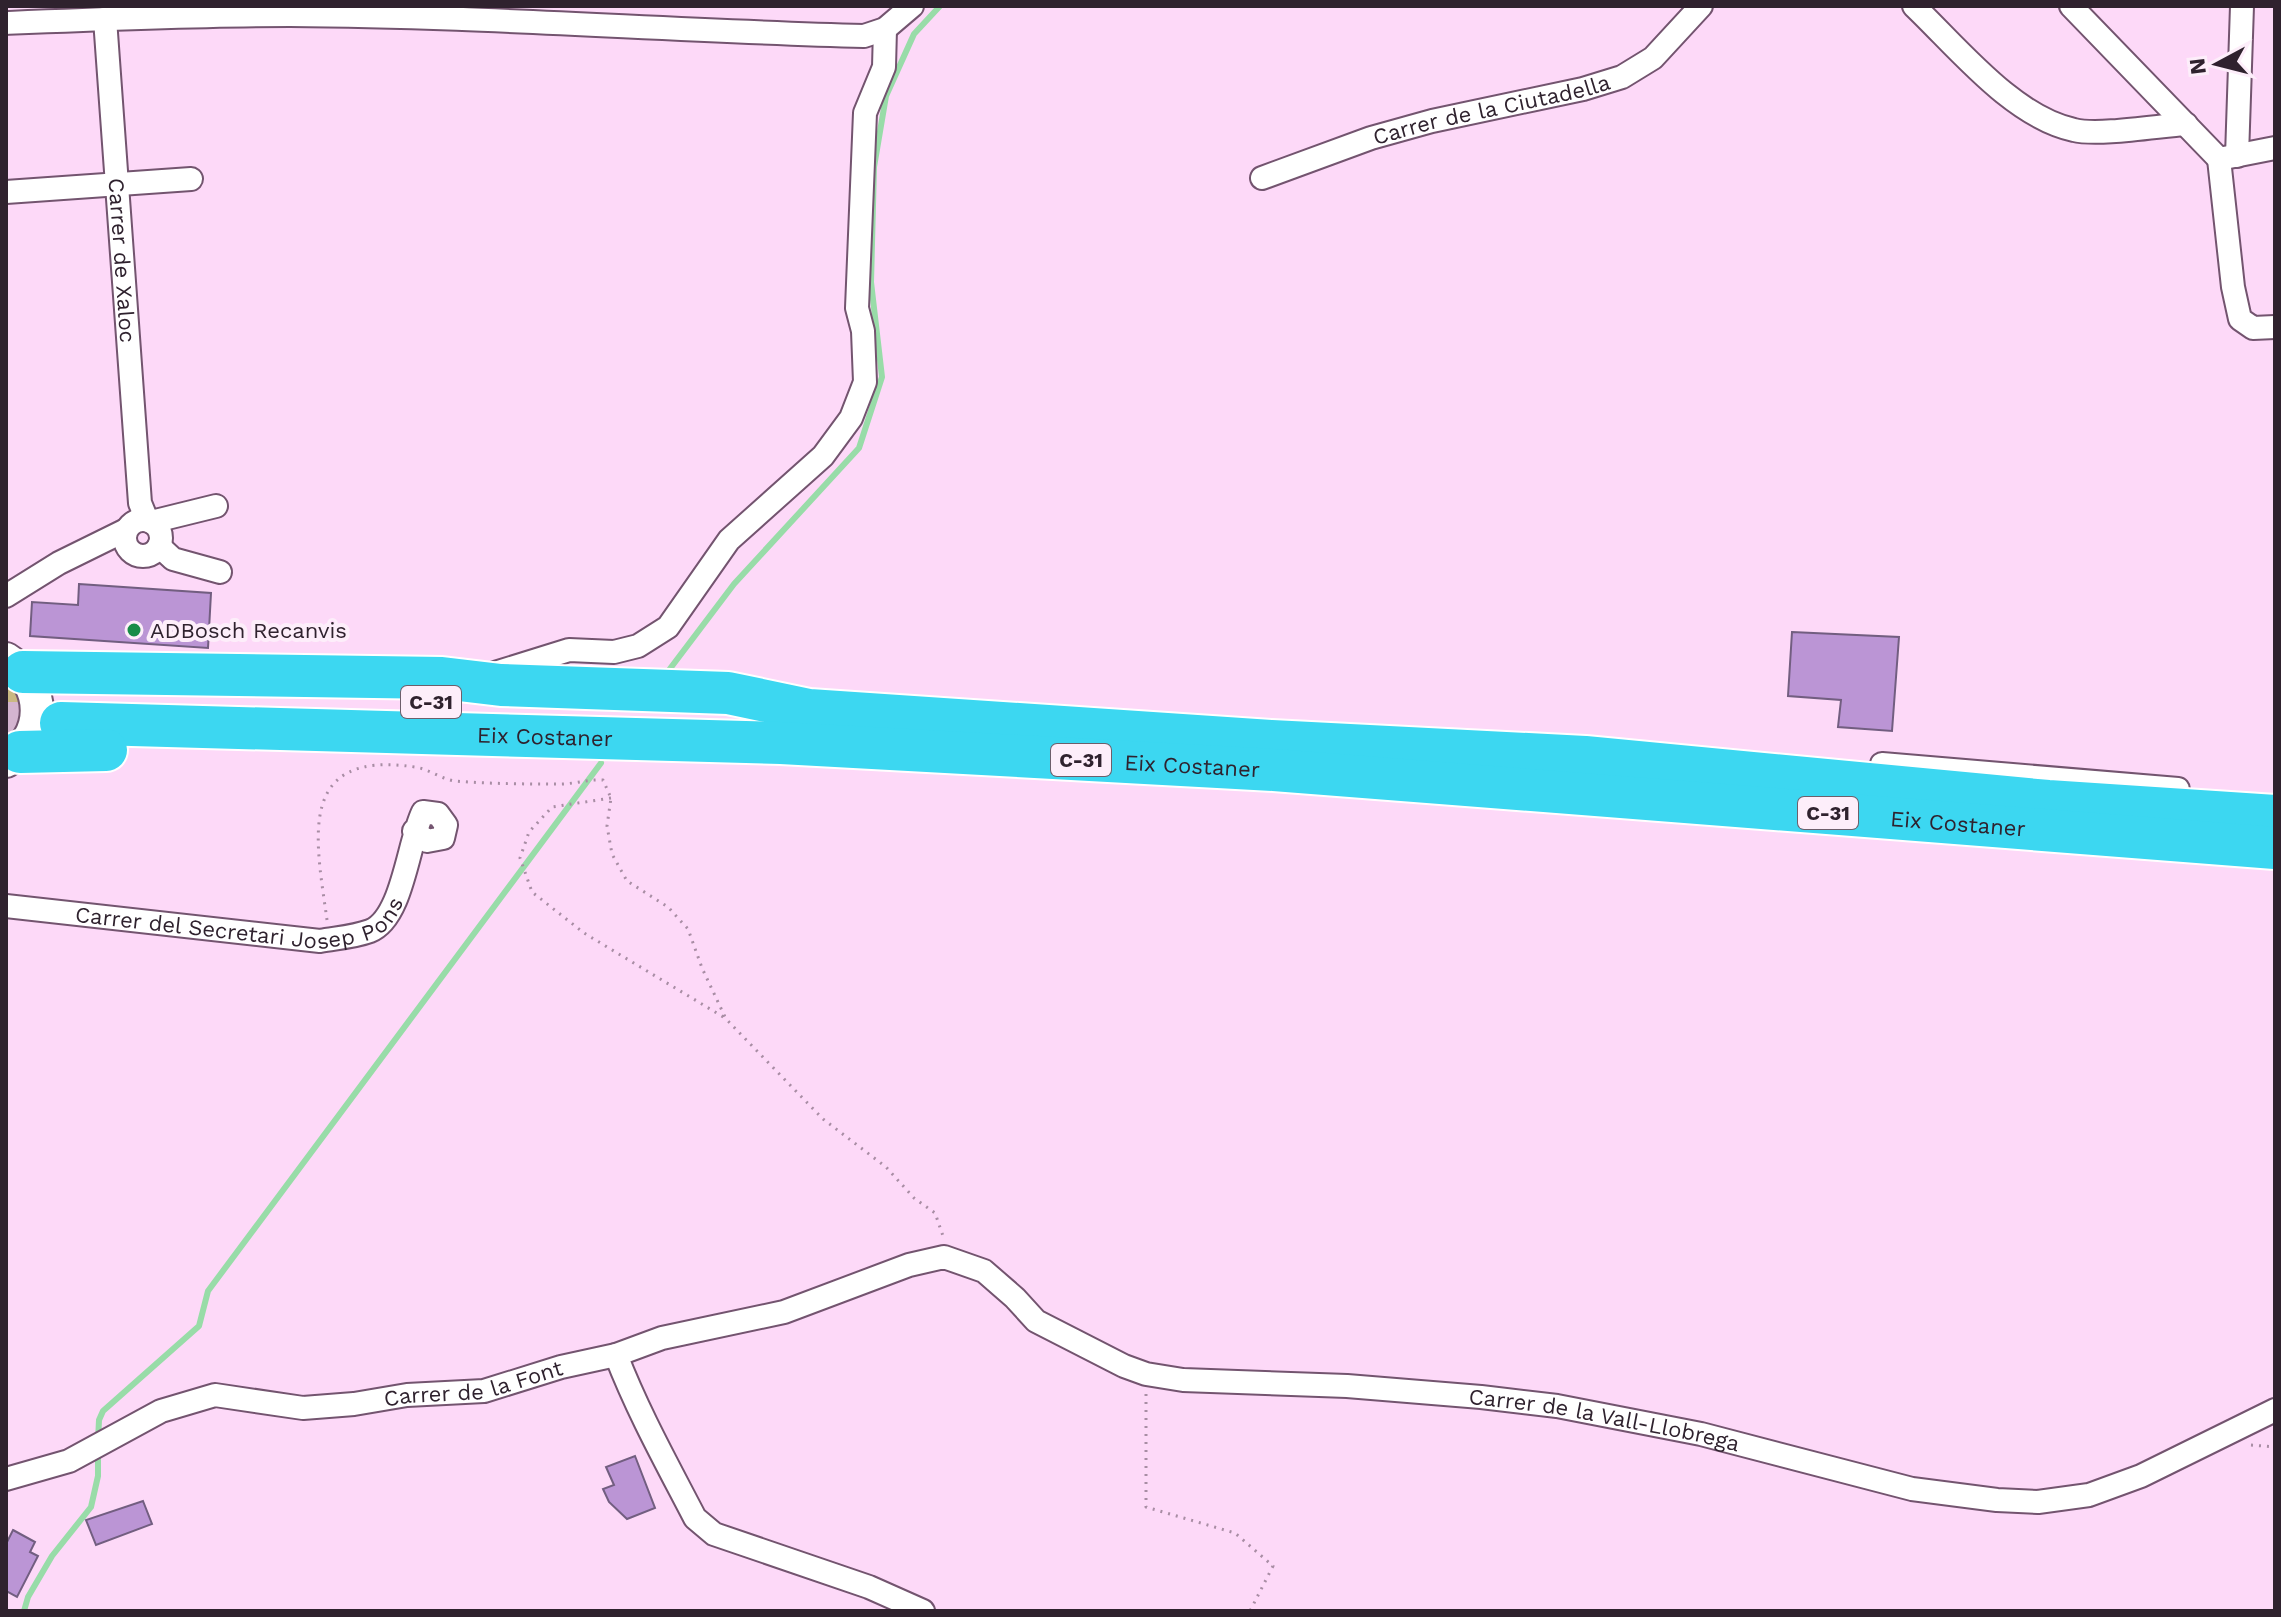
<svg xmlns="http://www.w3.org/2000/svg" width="2281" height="1617" font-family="'Work Sans',sans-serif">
<rect width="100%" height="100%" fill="#fdd9f8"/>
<path fill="#cab882" d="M6,676L13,680L25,719L6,748Z"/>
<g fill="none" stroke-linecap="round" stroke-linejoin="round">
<path stroke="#98dca8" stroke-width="6" d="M666,674L734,584L859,448L882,377L871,282L874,167L886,96L914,34L940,6
M98,1441L99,1420L103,1411L199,1326L208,1291L601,763
M24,1611L28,1597L52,1556L91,1507L98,1476V1452"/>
</g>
<path fill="#bb95d5" stroke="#725e80" stroke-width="2" d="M79,584L211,593L208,648L30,636L32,602L78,605Z
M1792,632L1899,637L1892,731L1838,727L1841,700L1788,696Z
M635,1456L655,1508L627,1519L609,1502L603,1489L614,1485L606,1467Z
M143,1501L152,1524L96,1545L86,1520Z
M13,1530L35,1542L30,1552L38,1556L17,1597L6,1591V1544Z"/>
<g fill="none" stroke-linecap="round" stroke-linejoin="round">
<path stroke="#d4b4d0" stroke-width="42" stroke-dasharray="42 21" stroke-linecap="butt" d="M6,723H61"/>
<g stroke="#73546f" stroke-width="26">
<g id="street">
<path d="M1914,6C1958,48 2013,117 2074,130C2098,136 2158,126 2186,124"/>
<path d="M2071,6L2219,159"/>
<path id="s1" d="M105,19L140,503L147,520"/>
<path d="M6,23C101,19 195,15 290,15C481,16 672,31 864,36L885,29L912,6"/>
<path d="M2237,156L2242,6"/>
<path d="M2224,158L2275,148"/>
<path d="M2219,159L2233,287L2240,319L2253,328L2275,327"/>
<path id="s2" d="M1262,178L1371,138L1432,121L1583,89L1622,77L1653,58L1701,6"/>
<path d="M6,192L191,179"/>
<circle cx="143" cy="538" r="18"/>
<path d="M151,522L216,506"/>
<path d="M159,546L173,559L220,572"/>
<path d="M6,596L59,563L126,530"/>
<path d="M495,673L569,650L614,652L638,646L668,627L729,540L823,456L851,418L865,382L863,331L857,308L865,113L884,67L885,29"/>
<path d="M1882,764L2178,789"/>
<path id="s3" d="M6,906L320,941C336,938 354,937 370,931C403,918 408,842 423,812L438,814L446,825L443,838L427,841L414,831"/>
<path d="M616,1355C638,1412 667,1464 695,1518L714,1534L869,1587L923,1611"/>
<path id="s4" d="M6,1479L69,1461L161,1411L215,1395L303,1408L354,1404L407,1395L484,1391L561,1367L616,1355L662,1338L784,1312L909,1265L944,1257L984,1271L1015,1298L1036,1321L1124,1366L1146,1374L1183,1380L1347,1386L1481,1397L1557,1406L1701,1434L1912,1489L1997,1500L2038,1502L2089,1495L2141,1476L2275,1410"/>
</g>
</g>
<g stroke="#73546f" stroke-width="36">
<path id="secondary" d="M6,659C47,684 47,737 6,761"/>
</g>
<g stroke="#fff" stroke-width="46">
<g id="highway">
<path d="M23,672L442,678L501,685L728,693L809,710L1271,741L1585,757L2048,801L2275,816"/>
<path id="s5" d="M61,723L781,743L1274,770L2275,848"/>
<path d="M20,752L106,750"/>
</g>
</g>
<path stroke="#a88da4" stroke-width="3" stroke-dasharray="2 6" stroke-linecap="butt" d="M611,798L552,807L529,832L520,858L532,892L584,933L725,1018
M327,920C316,840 295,749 415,767C429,769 441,779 455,781C490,784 526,784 560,784C575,784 588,779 603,780L611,798L607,826L612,854L627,881L668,907L688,929L702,968L726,1019L823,1119L886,1167L914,1198L935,1213L943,1236
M1146,1394V1507L1235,1533L1273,1566L1250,1611
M2251,1445L2275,1447"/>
<use href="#street" stroke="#fff" stroke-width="22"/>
<use href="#secondary" stroke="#fff" stroke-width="32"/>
<use href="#highway" stroke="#3cd7f1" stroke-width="42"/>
</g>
<circle fill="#178d47" stroke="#fdeefa" stroke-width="3" cx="134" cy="630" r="8"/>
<g text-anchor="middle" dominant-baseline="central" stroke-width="8" stroke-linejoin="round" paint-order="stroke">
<g fill="#fdeefa" stroke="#6d5f6b" stroke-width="2">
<rect x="401" y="686" width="60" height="32" rx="6"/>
<rect x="1051" y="744" width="60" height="32" rx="6"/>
<rect x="1798" y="797" width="60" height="32" rx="6"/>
</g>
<g font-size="20" font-weight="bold" fill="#2f222e">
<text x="431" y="702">C-31</text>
<text x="1081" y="760">C-31</text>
<text x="1828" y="813">C-31</text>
</g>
<g font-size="22" fill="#2f222e" stroke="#fdeefa">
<text stroke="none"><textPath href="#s2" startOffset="240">Carrer de la Ciutadella</textPath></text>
<text stroke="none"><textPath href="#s1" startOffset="242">Carrer de Xaloc</textPath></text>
<text stroke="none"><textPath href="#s5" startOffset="484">Eix Costaner</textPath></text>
<text stroke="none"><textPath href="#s5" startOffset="1132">Eix Costaner</textPath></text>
<text stroke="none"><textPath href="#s5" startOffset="1900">Eix Costaner</textPath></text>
<text stroke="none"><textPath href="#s3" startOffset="240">Carrer del Secretari Josep Pons</textPath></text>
<text stroke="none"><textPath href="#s4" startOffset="488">Carrer de la Font</textPath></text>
<text stroke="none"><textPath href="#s4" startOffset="1676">Carrer de la Vall-Llobrega</textPath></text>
</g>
<g font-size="22" fill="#2f222e" stroke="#fdeefa" text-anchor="start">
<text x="150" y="630">ADBosch Recanvis</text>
</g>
</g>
<rect width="2281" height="1617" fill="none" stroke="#2f222e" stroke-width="16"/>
<g transform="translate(2217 64) rotate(263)" stroke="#fdeefa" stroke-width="6" paint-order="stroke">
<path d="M0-6L14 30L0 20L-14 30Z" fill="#2f222e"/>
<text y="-12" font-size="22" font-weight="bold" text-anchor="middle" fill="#2f222e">N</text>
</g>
</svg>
